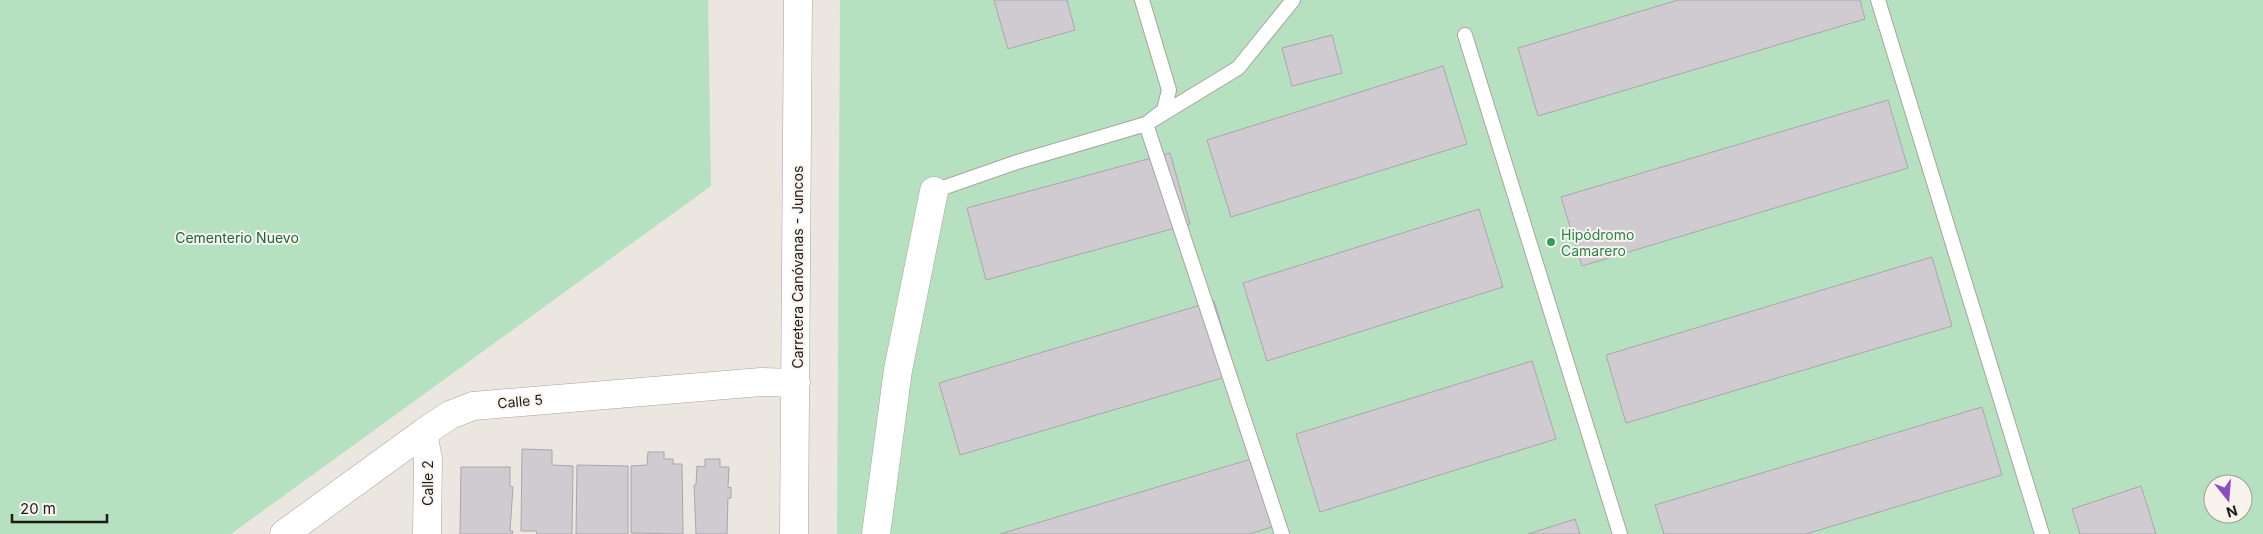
<svg xmlns="http://www.w3.org/2000/svg" width="2263" height="534" font-family="Inter,sans-serif">
<rect width="100%" height="100%" fill="#ece6e0"/>
<path fill="#b6e1c0" fill-rule="evenodd" d="M0,0H708L711,186L231,534H0Z
M840,0H2263V534H837ZM2213,484H2243V514H2213Z"/>
<path fill="#cfcbd1" stroke="#aaa5ac" d="M994,0H1067L1075,30L1008,49Z
M1678,0H1860L1865,19L1538,116L1518,48Z
M1332,35L1342,73L1292,86L1282,48Z
M1443,66L1467,144L1231,217L1207,140Z
M1888,100L1908,168L1582,266L1561,197Z
M1170,153L1190,224L986,280L967,208Z
M1479,209L1503,287L1267,361L1243,283Z
M1932,257L1952,326L1626,423L1606,355Z
M1214,301L1236,374L960,455L939,383Z
M1532,361L1556,439L1320,512L1296,434Z
M1982,407L2002,475L1806,534H1664L1655,505Z
M522,449L552,450V465L573,466L572,534H537L536,531H521Z
M648,452H664V459H673V464H682L683,534L631,533V466L647,465Z
M1258,457L1278,525L1250,534H1000Z
M705,459H720V467H729L728,488L731,487V498H728L727,534H696L694,485H696L697,466L705,467Z
M577,465L628,466V534H576Z
M461,467H510V486L513,487L510,531H513L512,534H460Z
M2141,486L2156,534H2080L2072,509Z
M1575,519L1580,534H1528Z"/>
<g fill="none" stroke-linecap="round" stroke-linejoin="round">
<g stroke="#a9a39e" stroke-width="16">
<path id="service" d="M1878,0L2042,534
M1465,35L1620,534
M934,191L1017,162L1146,124L1164,110L1169,90L1142,0
M1282,534L1146,124L1238,68L1293,0"/>
</g>
<g stroke="#a9a39e" stroke-width="29">
<path id="minor" d="M423,433L428,459L427,534
M284,534L423,433L450,415L473,406L761,382L796,383
M876,534L898,370L934,191"/>
</g>
<g stroke="#a9a39e" stroke-width="29">
<path id="secondary" d="M794,534L798,0"/>
</g>
<use href="#service" stroke="#fff" stroke-width="14"/>
<use href="#minor" stroke="#fff" stroke-width="28"/>
<use href="#secondary" stroke="#fff" stroke-width="28"/>
</g>
<circle fill="#2e9e5b" stroke="#f9f3ee" stroke-width="2" cx="1551" cy="242" r="5"/>
<g text-anchor="middle" dominant-baseline="central" stroke-width="4" stroke-linejoin="round" paint-order="stroke">
<g font-size="14" fill="#27864d" stroke="#f9f3ee" text-anchor="start">
<text x="1561" y="234">Hipódromo<tspan x="1561" dy="16">Camarero</tspan></text>
</g>
<g font-size="14" fill="#176838" stroke="#f9f3ee">
<text x="237" y="237">Cementerio Nuevo</text>
</g>
<g font-size="14" fill="#1d1b19" stroke="#f9f3ee">
<text transform="translate(797 267) rotate(-90)">Carretera Canóvanas - Juncos</text>
<text transform="translate(520 401) rotate(-5)">Calle 5</text>
<text transform="translate(427 483) rotate(-90)">Calle 2</text>
</g>
</g>
<g transform="translate(2228 499) rotate(163)"><circle r="24" fill="#f9f3ee" stroke="#a19d99"/>
<path d="M0-4L9 19L0 12L-9 19Z" fill="#8b4ec4"/>
<text y="-8" font-size="14" font-weight="bold" text-anchor="middle" fill="#1d1b19">N</text>
</g>
<path d="M12 514v8h95v-8" fill="none" stroke="#1d1b19" stroke-width="2.5"/>
<text x="20" y="514" font-size="15" fill="#1d1b19" stroke="#f9f3ee" stroke-width="4" paint-order="stroke">20 m</text>
</svg>
